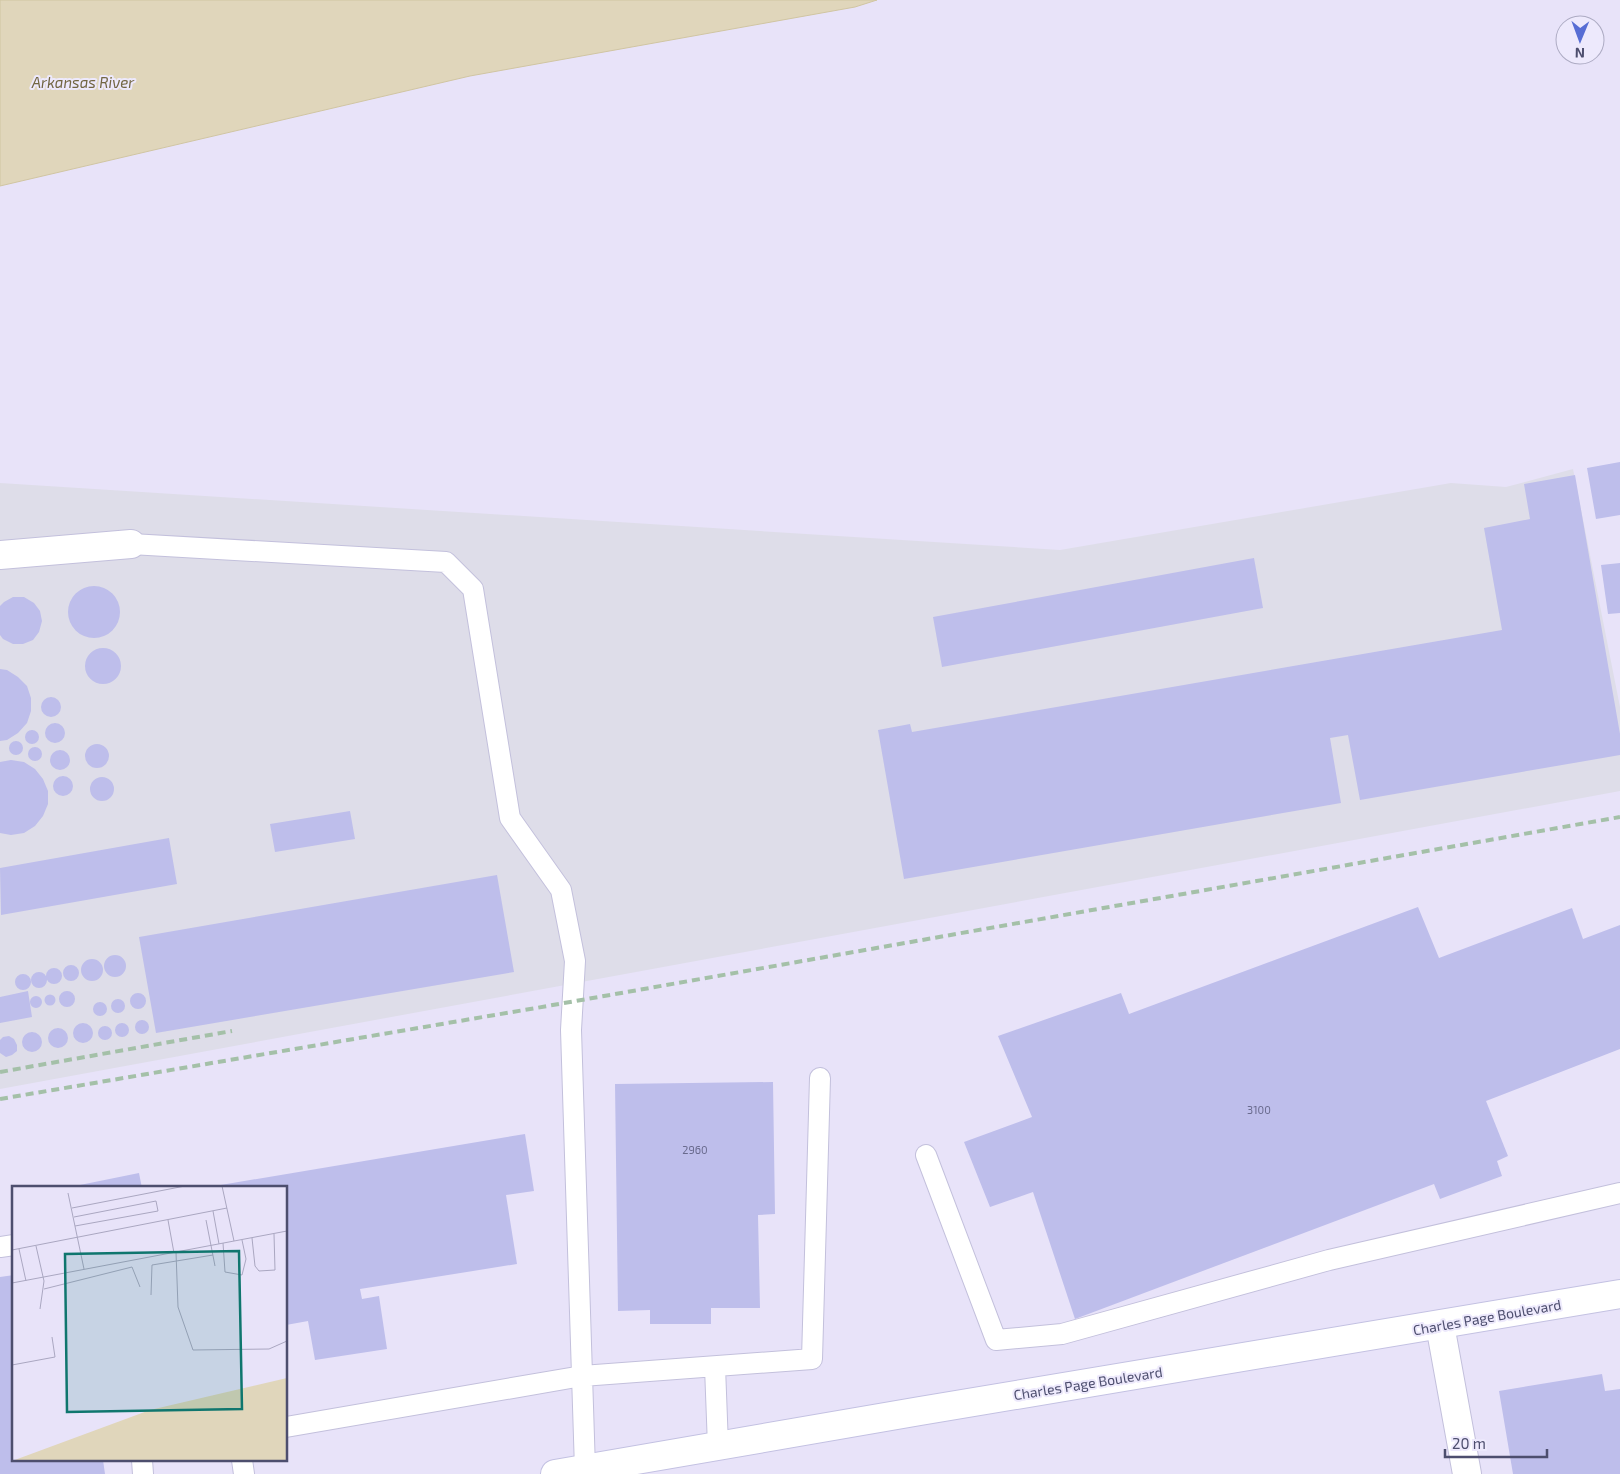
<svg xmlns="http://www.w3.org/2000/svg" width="1620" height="1474" font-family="'Exo 2',sans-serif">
<rect width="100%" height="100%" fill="#e8e3f9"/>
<path fill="#dedde9" d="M1573,469L1620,707V791L0,1089V483L1060,550L1451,483L1506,487Z"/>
<path fill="#e0d6bb" stroke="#d0c5a2" d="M0,0H877L855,7L470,76L0,186Z"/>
<path fill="#bebeeb" d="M1620,462V515L1596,519L1587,468Z
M1575,475L1620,734V755L1360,800L1348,735L1330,738L1341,803L904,879L878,730L910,724L912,732L1502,630L1484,528L1530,519L1524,484Z
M1254,558L1263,608L942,667L933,617Z
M1620,563V613L1608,614L1601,565Z
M68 612a26 26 0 1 1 52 0a26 26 0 1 1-52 0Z
M13,597H24L34,603L40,611L42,621L39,632L33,640L23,644H13L3,639L0,635V606L4,602Z
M85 666a18 18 0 1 1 36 0a18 18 0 1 1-36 0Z
M0,669L7,670L18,677L27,686L31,698V711L27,723L18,733L7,740L0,741Z
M41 707a10 10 0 1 1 20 0a10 10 0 1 1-20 0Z
M45 733a10 10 0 1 1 20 0a10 10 0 1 1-20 0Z
M25 737a7 7 0 1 1 14 0a7 7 0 1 1-14 0Z
M9 748a7 7 0 1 1 14 0a7 7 0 1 1-14 0Z
M85 756a12 12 0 1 1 24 0a12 12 0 1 1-24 0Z
M28 754a7 7 0 1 1 14 0a7 7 0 1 1-14 0Z
M50 760a10 10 0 1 1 20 0a10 10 0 1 1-20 0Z
M11,760L24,762L35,769L43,779L48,791V804L43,816L35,826L24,833L11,835L0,833V762Z
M53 786a10 10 0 1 1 20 0a10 10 0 1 1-20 0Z
M90 789a12 12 0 1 1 24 0a12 12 0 1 1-24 0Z
M350,811L355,839L275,852L270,824Z
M169,838L177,884L1,915L0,868Z
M497,875L514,972L156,1033L139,937Z
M1418,907L1439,958L1572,908L1583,939L1620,925V1049L1486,1101L1508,1156L1497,1161L1502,1176L1440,1199L1434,1184L1075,1319L1033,1192L990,1207L964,1142L1032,1117L998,1036L1121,993L1129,1014Z
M104 966a11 11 0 1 1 22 0a11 11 0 1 1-22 0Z
M81 970a11 11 0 1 1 22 0a11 11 0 1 1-22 0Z
M63 973a8 8 0 1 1 16 0a8 8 0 1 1-16 0Z
M46 976a8 8 0 1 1 16 0a8 8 0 1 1-16 0Z
M31 980a8 8 0 1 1 16 0a8 8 0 1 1-16 0Z
M15 982a8 8 0 1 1 16 0a8 8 0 1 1-16 0Z
M28,991L32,1017L0,1023V997Z
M59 999a8 8 0 1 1 16 0a8 8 0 1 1-16 0Z
M130 1001a8 8 0 1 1 16 0a8 8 0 1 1-16 0Z
M44.5 1000a5.5 5.5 0 1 1 11 0a5.5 5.5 0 1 1-11 0Z
M30 1002a6 6 0 1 1 12 0a6 6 0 1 1-12 0Z
M111 1006a7 7 0 1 1 14 0a7 7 0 1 1-14 0Z
M93 1009a7 7 0 1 1 14 0a7 7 0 1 1-14 0Z
M135 1027a7 7 0 1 1 14 0a7 7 0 1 1-14 0Z
M115 1030a7 7 0 1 1 14 0a7 7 0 1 1-14 0Z
M73 1033a10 10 0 1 1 20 0a10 10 0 1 1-20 0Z
M98 1033a7 7 0 1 1 14 0a7 7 0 1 1-14 0Z
M48 1038a10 10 0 1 1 20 0a10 10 0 1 1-20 0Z
M22 1042a10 10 0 1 1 20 0a10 10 0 1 1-20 0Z
M9,1036L14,1039L17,1045V1051L12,1055L6,1057L0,1053V1040L3,1037Z
M773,1082L775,1214L758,1215L760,1308H711V1324H650V1310L618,1311L615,1084Z
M525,1134L534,1191L506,1195L517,1264L360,1289L362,1299L379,1296L387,1349L315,1360L308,1321L286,1325V1188H203Z
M139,1173L142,1188H70V1187Z
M14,1275V1460H103L105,1474H0V1277Z
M1602,1374L1605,1391L1620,1389V1474H1513L1499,1391Z"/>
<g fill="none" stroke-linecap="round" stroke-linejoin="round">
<g stroke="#c3c0dc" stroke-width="22">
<path id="service" d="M131,544L446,562L473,589L510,818L561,890L575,961L571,1030L585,1469
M926,1155L996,1340L1062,1334L1329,1260L1620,1193
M0,1247L14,1245
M715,1367L718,1446
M286,1427L582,1376L812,1359L820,1078
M142,1460L143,1474
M242,1460L244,1474"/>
</g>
<g stroke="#c3c0dc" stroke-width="30">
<path id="minor" d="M0,555L131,544
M1440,1325L1467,1474"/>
</g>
<g stroke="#c3c1e2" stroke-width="30">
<path id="secondary" d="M555,1474L920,1411L1620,1294"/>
</g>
<use href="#service" stroke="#fff" stroke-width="20"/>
<use href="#minor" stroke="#fff" stroke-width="28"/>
<use href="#secondary" stroke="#fff" stroke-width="28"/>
<path stroke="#a4c0a8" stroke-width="4" stroke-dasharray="8 5" stroke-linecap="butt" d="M0,1072L232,1031
M0,1099L536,1008L1620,817"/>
</g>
<g text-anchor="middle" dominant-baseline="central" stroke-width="4" stroke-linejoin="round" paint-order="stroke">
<g font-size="11" fill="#696a8d">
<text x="1259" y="1109">3100</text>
<text x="695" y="1149">2960</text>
</g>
<g font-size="14" fill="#4d4e6e" stroke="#ede9fc">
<text transform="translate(1487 1317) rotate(-10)">Charles Page Boulevard</text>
<text transform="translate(1088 1383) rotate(-9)">Charles Page Boulevard</text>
</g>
<g font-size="15" font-style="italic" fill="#726642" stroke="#ede9fc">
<text x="83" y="82">Arkansas River</text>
</g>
</g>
<g transform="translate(12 1186)">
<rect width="275" height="275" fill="#e8e3f9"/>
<path d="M275,192V275H0L138,224Z" fill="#e0d6bb"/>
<path fill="none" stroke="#aaa7c1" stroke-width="1" d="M210,0L222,55M56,7L72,83M60,22L173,0M201,25L207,58M62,31L144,15L146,25L63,40M156,34L162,67M194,34L203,80M240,52L243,80L247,85L263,84L262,48M211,57L213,86L230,89L234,73L230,54M24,60L32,95L28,123M7,63L14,95M0,64L215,22M164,66L166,121L181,164L257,163L275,155M0,97L275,45M32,103L120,81L128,101M139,109L140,79L201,69M0,179L43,171L40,151"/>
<path fill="#0f766e" fill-opacity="0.15" stroke="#0f766e" stroke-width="2.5" d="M227,65L230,223L55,226L53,68Z"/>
<rect width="275" height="275" fill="none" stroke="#4d4e6e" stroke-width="2.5"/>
</g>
<g transform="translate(1580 40) rotate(181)"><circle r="24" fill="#ede9fc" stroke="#adabc3"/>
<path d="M0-4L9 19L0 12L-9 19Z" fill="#576dd4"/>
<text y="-8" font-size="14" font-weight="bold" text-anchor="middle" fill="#4d4e6e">N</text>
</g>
<path d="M1445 1449v8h102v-8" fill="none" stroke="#4d4e6e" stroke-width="2.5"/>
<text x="1452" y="1449" font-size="15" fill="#4d4e6e" stroke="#ede9fc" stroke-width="4" paint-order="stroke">20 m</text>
</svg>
